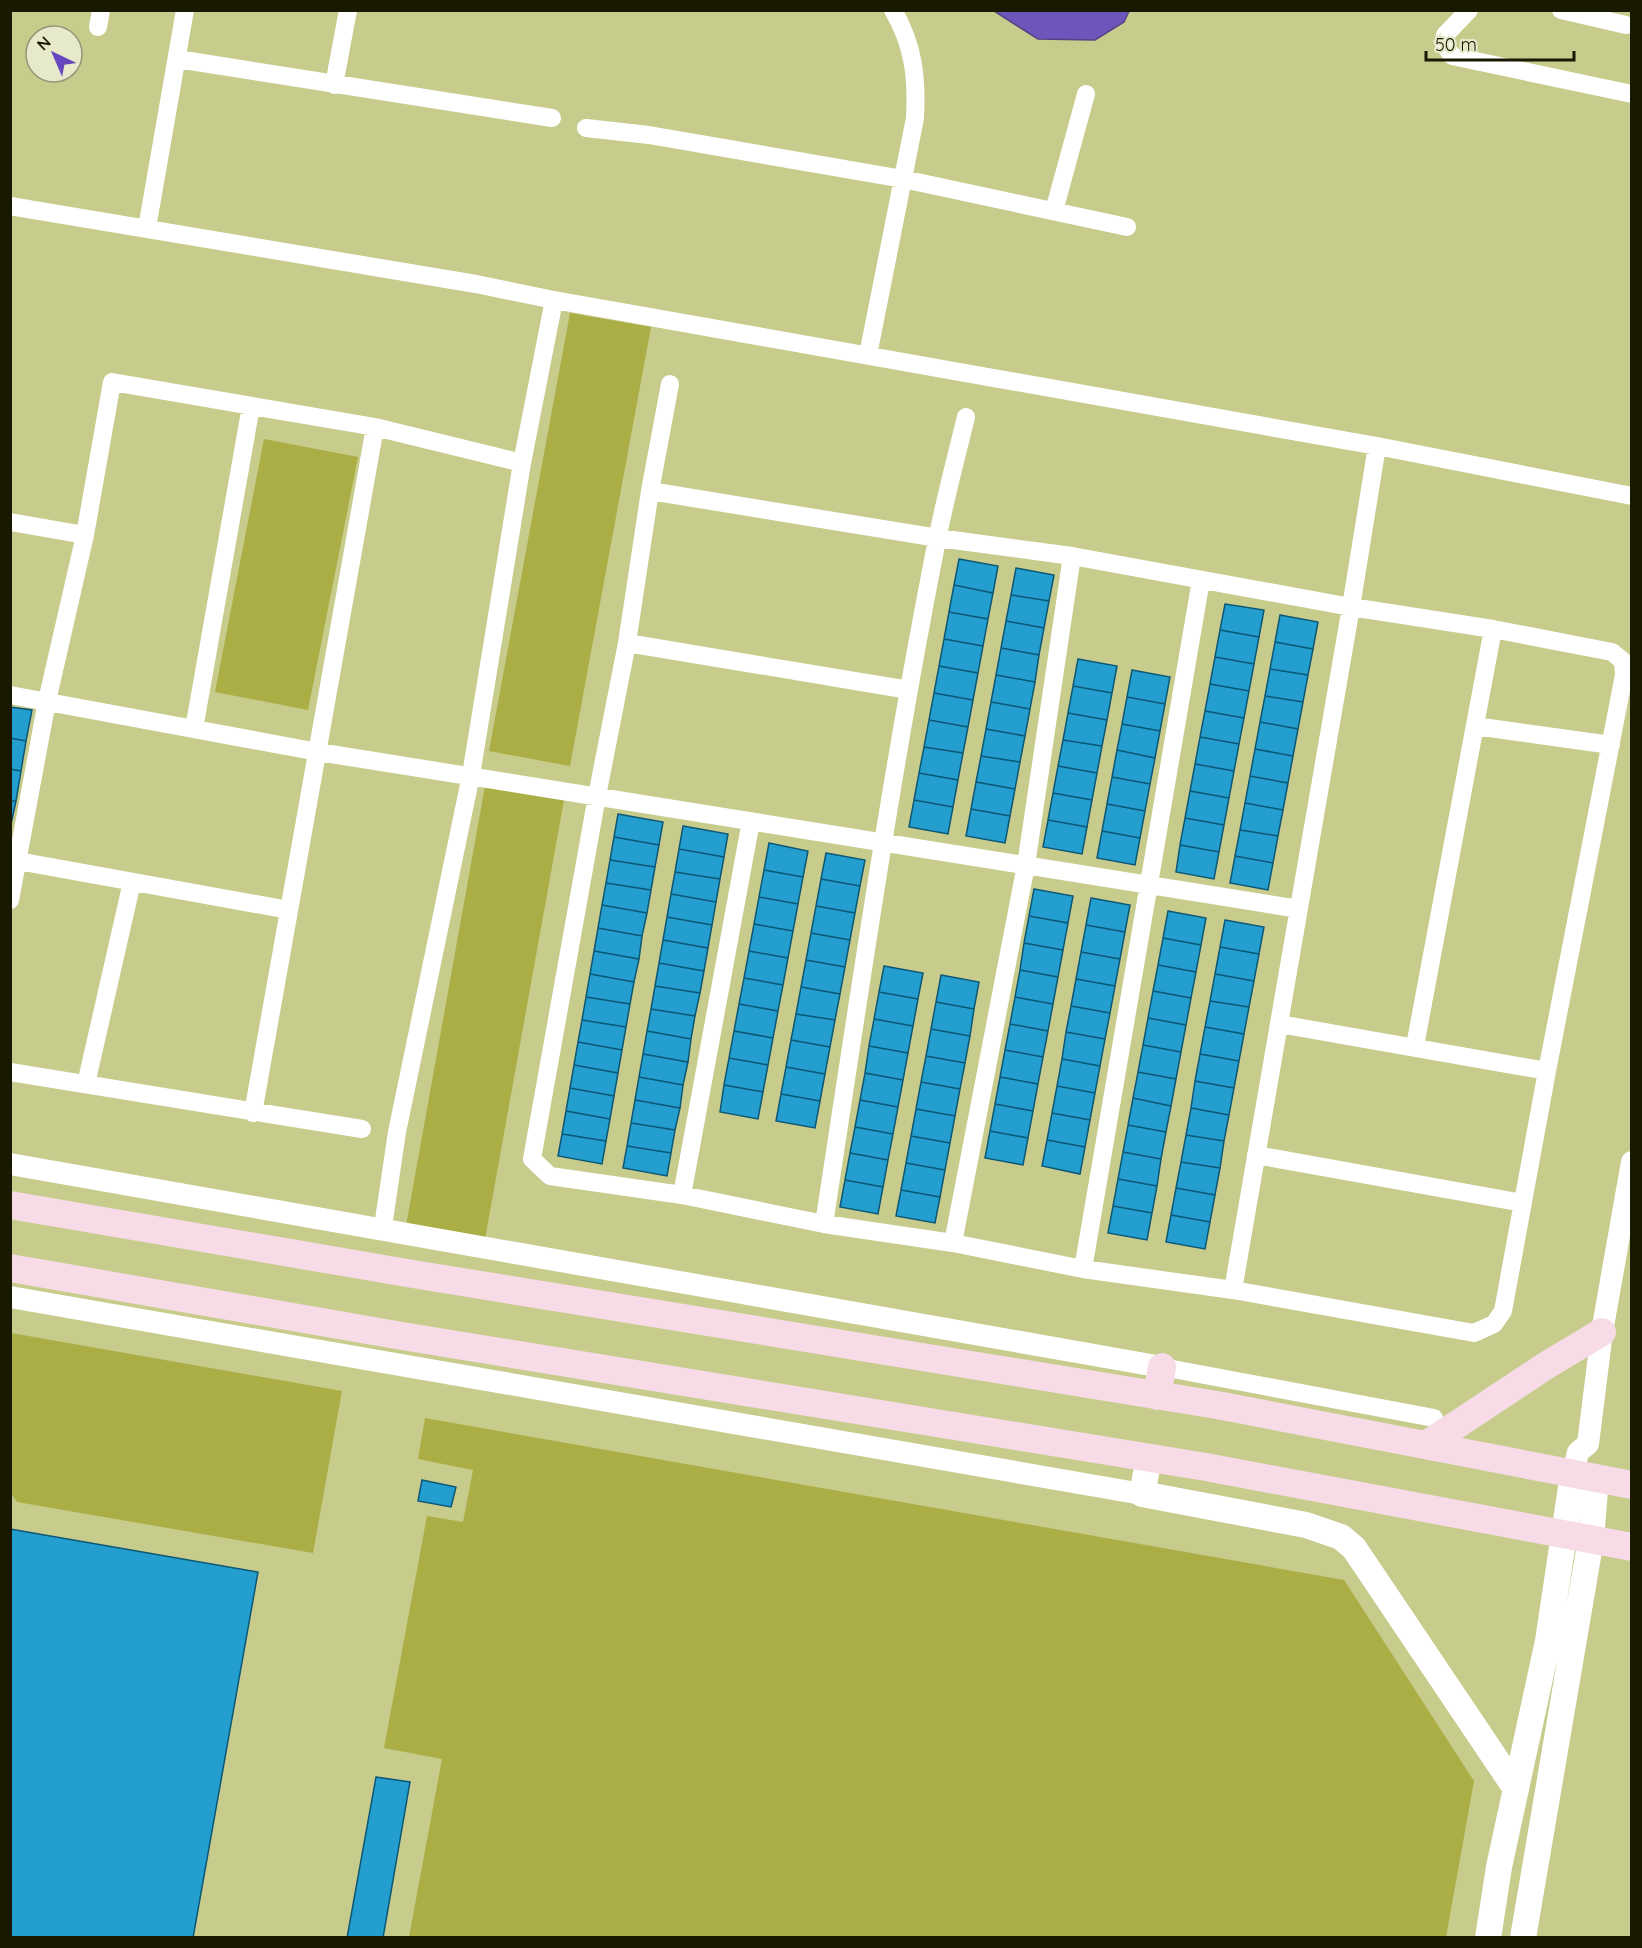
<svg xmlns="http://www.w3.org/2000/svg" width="1642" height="1948" font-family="Quicksand,sans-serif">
<rect width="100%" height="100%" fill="#c7cb8c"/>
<path fill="#aaae44" d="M570,313L651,327L570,766L489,751Z
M264,439L358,457L308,710L215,692Z
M485,786L564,800L483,1250L404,1237Z
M11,1333L342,1391L313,1553L17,1502L10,1492Z
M425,1418L1344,1580L1474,1781L1446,1937H409L442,1759L384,1748L427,1516L463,1522L473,1470L418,1459Z"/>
<path fill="#6e55bc" stroke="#544384" stroke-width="1.5" d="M994,11H1129L1124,22L1095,40L1038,39Z"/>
<path fill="#249ecf" stroke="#0c5775" stroke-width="1.5" d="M959,559L998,566L993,593L954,585Z
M1016,568L1054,575L1049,601L1011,595Z
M954,585L993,593L988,619L949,612Z
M1011,595L1049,601L1044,628L1006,621Z
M1225,604L1264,610L1259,637L1220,630Z
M949,612L988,619L983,646L944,639Z
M1280,615L1318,622L1313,649L1275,642Z
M1006,621L1044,628L1039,655L1001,648Z
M1220,630L1259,637L1254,664L1215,657Z
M944,639L983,646L978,673L939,666Z
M1275,642L1313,649L1308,675L1270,669Z
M1001,648L1039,655L1035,682L996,675Z
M1215,657L1254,664L1249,691L1210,684Z
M1078,659L1117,666L1112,693L1073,686Z
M939,666L978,673L973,700L934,693Z
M1270,669L1308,675L1303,702L1265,696Z
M1132,670L1170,677L1165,704L1127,697Z
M996,675L1035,682L1030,709L991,702Z
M1210,684L1249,691L1244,718L1205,711Z
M1073,686L1112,693L1107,720L1068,713Z
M934,693L973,700L968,727L929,720Z
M1265,696L1303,702L1298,729L1260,722Z
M1127,697L1165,704L1160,731L1122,724Z
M991,702L1030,709L1025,736L986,729Z
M10,707L32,710L26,741L10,738Z
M1205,711L1244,718L1239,744L1200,737Z
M1068,713L1107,720L1102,746L1063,740Z
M929,720L968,727L963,753L924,747Z
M1260,722L1298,729L1293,756L1255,749Z
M1122,724L1160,731L1155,758L1117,750Z
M986,729L1025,736L1020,762L981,756Z
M1200,737L1239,744L1234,771L1195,764Z
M10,738L26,741L21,771L10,769Z
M1063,740L1102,746L1097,773L1058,766Z
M924,747L963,753L958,780L919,773Z
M1255,749L1293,756L1288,783L1250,776Z
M1117,750L1155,758L1150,784L1112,777Z
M981,756L1020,762L1015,789L976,782Z
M1195,764L1234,771L1229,798L1190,791Z
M1058,766L1097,773L1092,800L1053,793Z
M10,769L21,771L16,801H10Z
M919,773L958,780L953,807L914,800Z
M1250,776L1288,783L1283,810L1245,803Z
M1112,777L1150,784L1145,811L1107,804Z
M976,782L1015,789L1010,816L971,809Z
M1190,791L1229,798L1224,825L1185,818Z
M1053,793L1092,800L1087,827L1048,820Z
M914,800L953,807L948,834L909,827Z
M10,801H16L10,829Z
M1245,803L1283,810L1278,836L1240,830Z
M1107,804L1145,811L1140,838L1102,831Z
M971,809L1010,816L1005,843L966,836Z
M618,814L663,822L659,845L614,837Z
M1185,818L1224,825L1219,852L1180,845Z
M1048,820L1087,827L1082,854L1043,847Z
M683,826L728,834L724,857L679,849Z
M1240,830L1278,836L1273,863L1235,856Z
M1102,831L1140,838L1135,865L1097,858Z
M614,837L659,845L655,867L610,860Z
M769,843L808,851L803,877L764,870Z
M1180,845L1219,852L1214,879L1176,872Z
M679,849L724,857L720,879L675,872Z
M826,853L865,860L860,886L821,879Z
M1235,856L1273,863L1268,890L1230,883Z
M610,860L655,867L651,890L606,883Z
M764,870L803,877L798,904L759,897Z
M675,872L720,879L716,902L671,894Z
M821,879L860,886L855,913L816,906Z
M606,883L651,890L647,913L602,905Z
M1034,889L1073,896L1068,923L1029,916Z
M671,894L716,902L712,925L667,917Z
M759,897L798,904L793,931L754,924Z
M1091,898L1130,905L1125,932L1086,925Z
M602,905L647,913L642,936L598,928Z
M816,906L855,913L850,940L811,933Z
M1168,911L1206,918L1201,945L1163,938Z
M1029,916L1068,923L1063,950L1024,943Z
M667,917L712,925L708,948L663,940Z
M1225,920L1264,927L1259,954L1220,947Z
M754,924L793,931L788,958L749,951Z
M1086,925L1125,932L1120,959L1081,952Z
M598,928L642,936L639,959L594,951Z
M811,933L850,940L845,967L806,960Z
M1163,938L1201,945L1196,972L1158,965Z
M663,940L708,948L704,971L659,963Z
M1024,943L1063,950L1058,977L1020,970Z
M1220,947L1259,954L1254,981L1215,974Z
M594,951L639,959L634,982L590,974Z
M749,951L788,958L783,985L744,978Z
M1081,952L1120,959L1115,986L1076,979Z
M806,960L845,967L840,994L801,987Z
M659,963L704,971L700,993L655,986Z
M1158,965L1196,972L1191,998L1153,991Z
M884,966L923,973L918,999L879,992Z
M1020,970L1058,977L1053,1004L1015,997Z
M590,974L634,982L630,1004L586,997Z
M1215,974L1254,981L1249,1007L1210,1001Z
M941,975L979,982L974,1009L936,1002Z
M744,978L783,985L778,1011L739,1004Z
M1076,979L1115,986L1110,1013L1071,1006Z
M655,986L700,993L695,1016L651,1009Z
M801,987L840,994L835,1020L796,1014Z
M1153,991L1191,998L1186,1025L1148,1018Z
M879,992L918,999L913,1026L874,1019Z
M586,997L630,1004L626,1027L582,1020Z
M1015,997L1053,1004L1048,1031L1010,1024Z
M1210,1001L1249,1007L1244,1034L1205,1027Z
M936,1002L974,1009L970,1036L931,1029Z
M739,1004L778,1011L773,1038L734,1031Z
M1071,1006L1110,1013L1105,1039L1066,1032Z
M651,1009L695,1016L691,1039L647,1031Z
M796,1014L835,1020L830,1047L791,1040Z
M1148,1018L1186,1025L1181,1052L1143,1045Z
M874,1019L913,1026L908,1053L869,1046Z
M582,1020L626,1027L622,1050L578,1042Z
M1010,1024L1048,1031L1043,1057L1005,1050Z
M1205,1027L1244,1034L1239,1061L1200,1054Z
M931,1029L970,1036L965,1063L926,1056Z
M647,1031L691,1039L688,1062L643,1054Z
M734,1031L773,1038L768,1065L729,1058Z
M1066,1032L1105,1039L1100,1066L1062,1059Z
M791,1040L830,1047L825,1074L786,1067Z
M578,1042L622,1050L618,1073L574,1065Z
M1143,1045L1181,1052L1176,1079L1138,1072Z
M869,1046L908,1053L903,1080L865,1073Z
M1005,1050L1043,1057L1038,1084L1000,1077Z
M643,1054L688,1062L683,1085L639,1077Z
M1200,1054L1239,1061L1234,1088L1195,1081Z
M926,1056L965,1063L960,1089L921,1082Z
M729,1058L768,1065L763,1092L724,1085Z
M1062,1059L1100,1066L1095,1093L1057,1086Z
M574,1065L618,1073L614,1096L570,1088Z
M786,1067L825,1074L820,1101L781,1094Z
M1138,1072L1176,1079L1171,1106L1133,1098Z
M865,1073L903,1080L898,1107L860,1100Z
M639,1077L683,1085L680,1108L635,1100Z
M1000,1077L1038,1084L1033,1111L995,1104Z
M1195,1081L1234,1088L1229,1115L1191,1108Z
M921,1082L960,1089L955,1116L916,1109Z
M724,1085L763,1092L758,1119L720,1112Z
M1057,1086L1095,1093L1090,1120L1052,1113Z
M570,1088L614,1096L610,1119L566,1111Z
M781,1094L820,1101L815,1128L776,1121Z
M1133,1098L1171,1106L1166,1132L1128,1125Z
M635,1100L680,1108L675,1130L631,1123Z
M860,1100L898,1107L893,1134L855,1127Z
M995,1104L1033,1111L1028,1138L990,1131Z
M1191,1108L1229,1115L1224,1141L1186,1135Z
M916,1109L955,1116L950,1143L911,1136Z
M566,1111L610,1119L606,1141L562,1134Z
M1052,1113L1090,1120L1085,1147L1047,1140Z
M631,1123L675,1130L671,1153L627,1146Z
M1128,1125L1166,1132L1161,1159L1123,1152Z
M855,1127L893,1134L888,1160L850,1153Z
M990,1131L1028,1138L1023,1165L985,1158Z
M562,1134L606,1141L602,1164L558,1156Z
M1186,1135L1224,1141L1220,1168L1181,1162Z
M911,1136L950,1143L945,1170L906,1163Z
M1047,1140L1085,1147L1080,1174L1042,1166Z
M627,1146L671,1153L667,1176L623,1168Z
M1123,1152L1161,1159L1157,1186L1118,1179Z
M850,1153L888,1160L883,1187L845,1180Z
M1181,1162L1220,1168L1215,1195L1176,1188Z
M906,1163L945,1170L940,1197L901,1190Z
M1118,1179L1157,1186L1152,1213L1113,1206Z
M845,1180L883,1187L878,1214L840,1207Z
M1176,1188L1215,1195L1210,1222L1171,1215Z
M901,1190L940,1197L935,1223L896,1216Z
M1113,1206L1152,1213L1147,1240L1108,1233Z
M1171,1215L1210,1222L1205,1249L1166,1242Z
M422,1480L456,1487L451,1507L418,1501Z
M10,1529L258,1572L193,1938H10Z
M376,1777L410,1782L383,1938H347Z"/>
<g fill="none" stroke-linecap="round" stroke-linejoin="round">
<path stroke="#fff" stroke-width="18" d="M1469,10L1445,35L1444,44L1452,56L1632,94
M1561,10L1626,25
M98,27L101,10
M177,59L552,118
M334,85L348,10
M586,128L649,135L903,179L1127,227
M10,206L476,284L554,300L1377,446L1632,496
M1054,211L1086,94
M147,228L185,10
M868,355L915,118C917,78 914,46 893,10
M650,491L938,538L1072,556L1351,607L1493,629L1612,652L1623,661L1624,675L1547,1071L1503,1311L1494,1324L1474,1333L1233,1290L1083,1269L953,1243L824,1224L682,1195L550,1176L532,1159L597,796L627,643L650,491L670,384
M10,522L85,535
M627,643L909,690
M10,695L318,752L1299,909
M1475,726L1611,745
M194,729L251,406
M18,861L289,910
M10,900L47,701L85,535L112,382L375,427L522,463
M1279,1024L1547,1071
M1415,1046L1493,629
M10,1072L362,1129
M86,1084L132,882
M253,1113L375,427
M1256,1155L1523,1203
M682,1195L751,821
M824,1224C859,996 892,767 937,540C945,499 956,458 966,417
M380,1229L384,1220L397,1132L471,775L522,463L554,300
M953,1243L1026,865L1072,556
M1083,1269L1201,580
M1233,1290L1351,607L1377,446
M1162,1367L1434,1418"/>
<path stroke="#fff" stroke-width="22" d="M10,1164L1162,1367
M10,1297L1142,1494
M1573,1474L1578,1452L1588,1444L1602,1332L1632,1162"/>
<path stroke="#fff" stroke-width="26" d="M1149,1458L1142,1494L1306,1525L1341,1537L1354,1548L1516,1789
M1488,1938L1499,1867L1548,1641L1573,1474
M1523,1938L1591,1539L1596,1478"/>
<path stroke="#f7dce7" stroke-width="28" d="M10,1205L413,1274L1217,1405L1632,1485
M10,1268L402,1336L1206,1467L1632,1547
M1157,1396L1162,1367
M1426,1445L1547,1365L1602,1332"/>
</g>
<rect width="1642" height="1948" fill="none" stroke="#191902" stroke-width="24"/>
<g transform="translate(54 54) rotate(316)"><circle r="28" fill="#e6e9ca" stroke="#94967a" stroke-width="1.5"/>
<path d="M0-4.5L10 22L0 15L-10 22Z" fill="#6846be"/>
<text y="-9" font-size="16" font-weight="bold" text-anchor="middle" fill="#191902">N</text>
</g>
<path d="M1426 51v9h148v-9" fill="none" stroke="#191902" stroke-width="3"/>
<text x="1435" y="51" font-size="18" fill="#191902" stroke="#e6e9ca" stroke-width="4.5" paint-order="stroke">50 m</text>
</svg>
